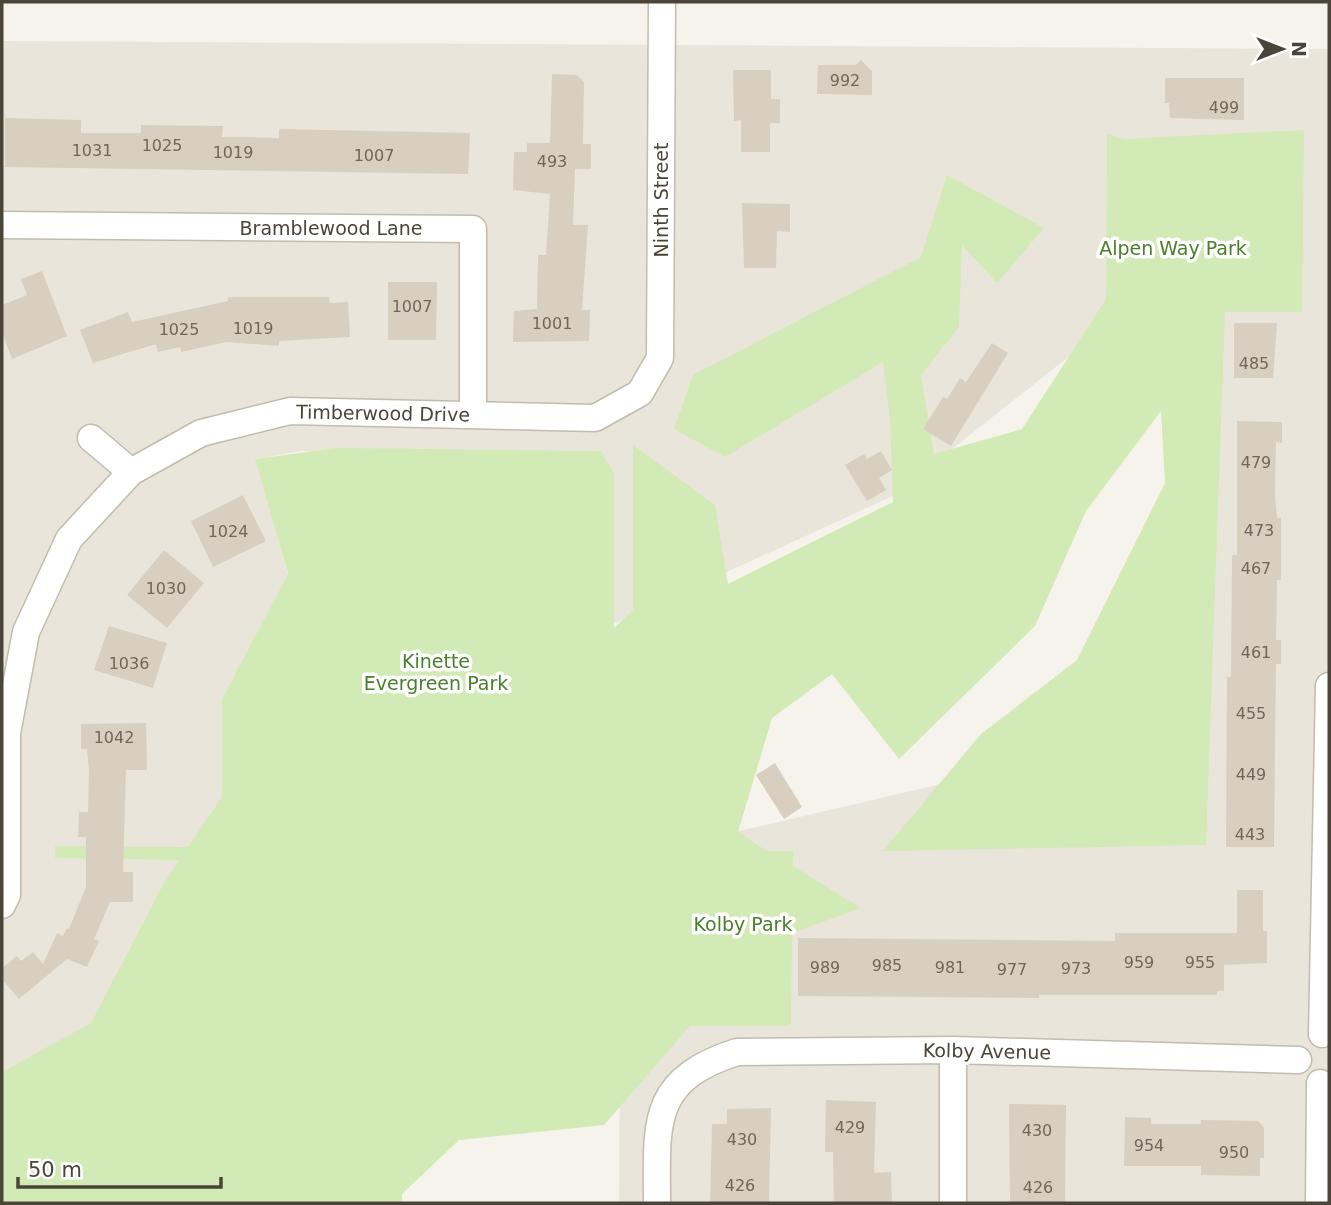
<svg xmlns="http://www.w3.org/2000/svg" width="1331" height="1205" font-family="'DejaVu Sans',sans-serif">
<rect width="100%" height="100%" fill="#f6f3ec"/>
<path fill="#eae5da" d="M2,41L1329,49V1203H619L620,1063L688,843L967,778L1190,786L1205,190L1108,134L1106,327L893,496L613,624L614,473L302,451L256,459L288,576L222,699V847H55L56,858L193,859L192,942L56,1056L2,1075Z"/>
<path fill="#d2eab5" d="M1304,130L1302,312H1225L1206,845L883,851L981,734L1077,660L1165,483L1161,411L1086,511L1035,626L899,759L832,674L772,718L738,832L767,851H793V866L861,908L792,933L791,1022L788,1026H690L604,1125L459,1140L402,1194V1203H2V1072L91,1023L164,883L180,860L55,858V846L188,847L222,797V699L288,574L255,459L336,448L601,451L614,473V628L633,610V445L715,505L728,584L893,502L890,419L883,362L725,457L674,429L693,375L921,257L947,175L1044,228L997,283L962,245L959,327L921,375L934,454L1022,429L1106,299L1107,134L1125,139Z"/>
<path fill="#d8cfc1" d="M861,60L872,71V95L817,94L818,65H856Z
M733,70H771V99H780V123H770V152H741V120L734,121Z
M552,74L577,75L584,82L583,144H591V169H575L573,225H588L582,310H590L589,341L513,342L514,311L537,309L538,255H546L550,194L513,190L514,152H527V143H550Z
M1165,78H1244V120L1170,118L1169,103H1165Z
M5,118L81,120V133H141V125L223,126L222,137H245L279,138V129L470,133L468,174L5,167Z
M742,203L790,204V232L777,231L776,268H744Z
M42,271L67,336L12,359L2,332V305L27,295L21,279Z
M388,282H437L436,340H388Z
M228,297H329L330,303L348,302L350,337L279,341V346L226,342L181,352L180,347L158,352L156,344L93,363L80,330L128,312L132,322L228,301Z
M1234,323H1277L1273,378H1234Z
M992,343L1008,353L951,446L923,429L943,397L947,399L960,378L966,382Z
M1237,421L1282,422V443L1276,442L1275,494L1277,518H1281V580H1277L1276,640H1281V664H1276L1274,847H1226L1227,677H1231L1232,555H1237Z
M881,451L892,470L879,478L886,490L867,501L845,465L864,454L867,459Z
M243,495L266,541L213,567L191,521Z
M164,550L204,583L167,628L127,595Z
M109,626L167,643L153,688L94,670Z
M146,723L147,770H126L123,872H133V902H110L94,939L99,941L87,967L67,959L19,999L2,979V968L17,956L21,961L33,952L43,964L57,933L63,936L67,928L69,929L86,887V837H78L79,812H88L89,770L87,749H81V724Z
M775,763L802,807L784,819L756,775Z
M1237,890H1263V931H1267V963L1224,965V991H1217V995H1039V998L798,996V938L1115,941V933H1237Z
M826,1100L876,1102L874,1173L891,1172L892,1203H834L833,1152H825Z
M1009,1104L1066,1105L1065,1203H1010Z
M771,1108L769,1203H710L712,1124H727V1109Z
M1125,1117L1151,1118V1124H1201V1120L1258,1121L1264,1128V1158H1260V1176L1201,1175V1166H1124Z"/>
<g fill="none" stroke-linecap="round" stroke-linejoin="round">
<g stroke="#c2bbae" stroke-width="29">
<path id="street" d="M2,225L473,229V415
M91,438L131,472
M2,905L7,895V733L26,632L69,539L131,472L201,433L290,411L595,418L640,393L660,358L662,2
M1322,1034L1329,686
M657,1203C657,1124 649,1080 737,1052L953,1050L1298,1060
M953,1203V1050
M1319,1203L1320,1083"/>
</g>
<use href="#street" stroke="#fff" stroke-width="26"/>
</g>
<g text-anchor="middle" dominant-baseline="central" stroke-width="7" stroke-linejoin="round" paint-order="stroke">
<g font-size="16" fill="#6e675b">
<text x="845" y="80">992</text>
<text x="1224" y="107">499</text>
<text x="162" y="145">1025</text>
<text x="92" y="150">1031</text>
<text x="233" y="152">1019</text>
<text x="374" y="155">1007</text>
<text x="552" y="161">493</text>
<text x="412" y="306">1007</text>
<text x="552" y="323">1001</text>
<text x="253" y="328">1019</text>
<text x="179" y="329">1025</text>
<text x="1254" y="363">485</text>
<text x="1256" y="462">479</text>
<text x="1259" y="530">473</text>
<text x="228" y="531">1024</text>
<text x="1256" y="568">467</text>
<text x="166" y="588">1030</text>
<text x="1256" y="652">461</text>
<text x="129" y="663">1036</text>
<text x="1251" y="713">455</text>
<text x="114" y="737">1042</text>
<text x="1251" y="774">449</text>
<text x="1250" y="834">443</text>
<text x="1139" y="962">959</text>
<text x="1200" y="962">955</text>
<text x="887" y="965">985</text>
<text x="825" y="967">989</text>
<text x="950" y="967">981</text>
<text x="1076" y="968">973</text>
<text x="1012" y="969">977</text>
<text x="850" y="1127">429</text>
<text x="1037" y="1130">430</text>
<text x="742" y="1139">430</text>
<text x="1149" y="1145">954</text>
<text x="1234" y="1152">950</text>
<text x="740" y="1185">426</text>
<text x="1038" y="1187">426</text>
</g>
<g font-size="19" fill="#4b4439" stroke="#fff">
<text transform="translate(661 200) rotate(-90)">Ninth Street</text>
<text x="331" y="228">Bramblewood Lane</text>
<text transform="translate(383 413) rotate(1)">Timberwood Drive</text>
<text transform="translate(987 1051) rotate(1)">Kolby Avenue</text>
</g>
<g font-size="19" fill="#4a7f2a" stroke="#fff">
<text x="1173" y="248">Alpen Way Park</text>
<text x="436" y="661">Kinette<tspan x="436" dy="22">Evergreen Park</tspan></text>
<text x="743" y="924">Kolby Park</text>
</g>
</g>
<rect width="1331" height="1205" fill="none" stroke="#4b4439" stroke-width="7"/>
<g transform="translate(1282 49) rotate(90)" stroke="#ffffff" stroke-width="5" paint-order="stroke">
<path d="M0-5L12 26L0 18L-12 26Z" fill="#4b4439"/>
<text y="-10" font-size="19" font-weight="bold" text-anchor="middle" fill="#4b4439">N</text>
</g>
<path d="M18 1177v10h203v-10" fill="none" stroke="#4b4439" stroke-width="3.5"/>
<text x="28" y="1177" font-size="21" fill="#4b4439" stroke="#ffffff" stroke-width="5" paint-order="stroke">50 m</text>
</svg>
